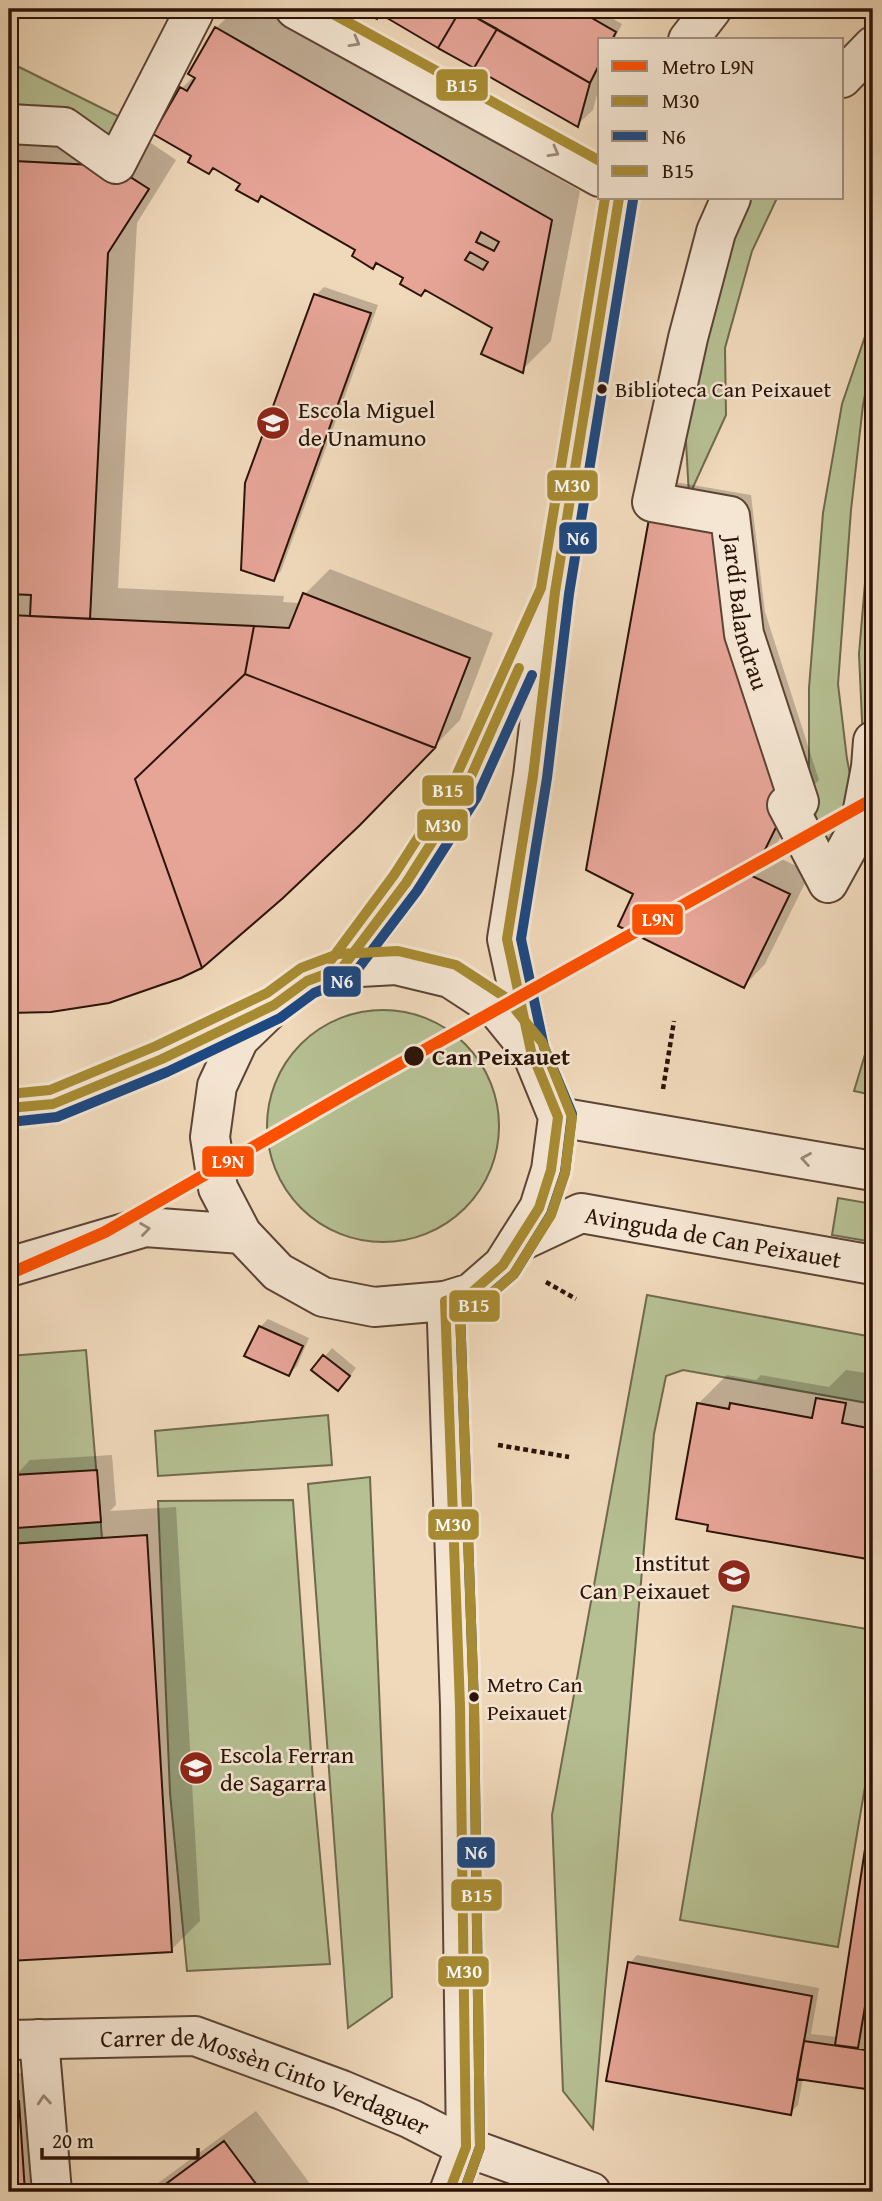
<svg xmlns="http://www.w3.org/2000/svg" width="882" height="2201" font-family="'Gentium Book Plus',serif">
<rect width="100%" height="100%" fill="#f0d9bb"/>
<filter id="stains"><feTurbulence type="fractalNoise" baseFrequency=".00286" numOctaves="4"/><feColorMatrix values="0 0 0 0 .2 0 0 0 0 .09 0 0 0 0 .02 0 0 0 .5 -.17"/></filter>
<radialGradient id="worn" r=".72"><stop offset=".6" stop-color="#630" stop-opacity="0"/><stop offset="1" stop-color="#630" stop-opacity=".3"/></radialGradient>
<path fill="#b6c093" stroke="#706a4d" stroke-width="2" d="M9,62L136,125L116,164L9,124Z
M731,198H777L752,251L725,348L726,415L689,496L683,387Z
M873,313V355L863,405L851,510L838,684L847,759L860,825L828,883L809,781V688L823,513L842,404Z
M873,488V741L864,765L859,654Z
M267 1126a116 116 0 1 1 232 0a116 116 0 1 1-232 0Z
M873,1028V1095L854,1091Z
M838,1198L873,1204V1242L832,1235Z
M647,1295L873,1337V1404L683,1370L666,1376L654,1434L593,2129L563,2091L552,1815Z
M86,1350L102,1538L9,1544V1356Z
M328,1415L332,1465L158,1476L155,1431Z
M370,1477L392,1997L348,2028L308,1484Z
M293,1500L313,1780L330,1964L187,1971L170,1793L158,1501Z
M733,1606L873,1630V1739L838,1947L680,1920Z"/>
<path fill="#0003" d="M236,9H263L580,191L551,341L522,370L494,328L378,262L373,267L358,250L262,195L257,200L242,184L194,156L182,88L194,76L216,28Z
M369,9H596L622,24L614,40H600V83L593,110L577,125L381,12H367Z
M9,103L44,105L43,132L142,137L176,160L137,223L118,588L284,596L283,602L301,603L305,594L330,569L493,633L460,720L359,823L36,1011L9,1010Z
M324,287L378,305L281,571L273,579L316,295Z
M675,482L751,495L765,612L819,780L799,800L772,854L810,873L765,964L744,986L636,893Z
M268,1319L309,1338L297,1366L289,1374L260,1327Z
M332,1348L356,1368L346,1381L313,1370Z
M846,1370L873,1374L870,1394L873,1395V1559L709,1529L698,1404L727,1375L756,1380L761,1375L829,1387Z
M112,1455L116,1505L110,1511L176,1507L200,1921L171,1950L9,1959V1517H18L15,1476L30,1460Z
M873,1808V1991L865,2041L873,2042V2088L803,2078L798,2105L790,2113L630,1963L637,1955L819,1988L811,2034L838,2037Z
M49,2071L57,2192H9V2074Z
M256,2111L314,2189L310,2192H146Z"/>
<path fill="#e7a598" stroke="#2b1307" stroke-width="2" fill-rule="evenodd" d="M367,9H392L387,18L380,14L377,19L365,13Z
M392,9H461L438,48L387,18Z
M461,9L497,29L474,68L438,48Z
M461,9H576L616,32L612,40H600V63L590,83Z
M215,27L552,220L523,373L481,354L492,328L425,290L421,296L400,284L403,278L376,263L373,269L352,256L355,250L261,196L258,202L236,190L240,184L213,168L209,174L188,162L191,156L153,134L180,87L187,91L195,78L188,74ZM481,232L499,242L494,251L476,242ZM470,252L488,262L483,270L465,260Z
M497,29L590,83L578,127L474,68Z
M9,133L16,134L15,161L113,166L149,189L108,253L90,619L30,616L31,595L9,594Z
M314,294L371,313L274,581L241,570L245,483Z
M652,502L730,516L787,805L752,876L790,894L744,988L618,926L633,894L586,870Z
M303,593L470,658L435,748L245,674L254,626L289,628Z
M9,615L254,626L245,674L135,779L202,968L181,978L109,1003L51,1012L9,1013Z
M245,674L435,748L360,825L283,898L202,968L135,779Z
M259,1326L303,1346L289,1376L244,1356Z
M323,1355L350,1376L338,1391L311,1370Z
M816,1398L846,1403L842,1423L873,1429V1560L707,1531L708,1525L676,1519L697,1403L729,1409L730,1403L812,1418Z
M97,1470L101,1522L17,1528L13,1475Z
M147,1535L172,1952L9,1961V1544Z
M873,1797V1959L858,2048L835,2045Z
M628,1962L812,1996L791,2115L606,2081Z
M804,2041L873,2051V2090L797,2079Z
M19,2101L25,2192H9V2102Z
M224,2141L262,2192H155Z"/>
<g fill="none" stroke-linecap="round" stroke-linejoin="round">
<g stroke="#5c4434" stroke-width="42">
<g id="pedestrian">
<path d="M842,78L873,46"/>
<path d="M9,124L64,127L116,164L193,14L185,9"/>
<path id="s1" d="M731,198L716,232L688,338L652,502L730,516L744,634L799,802L787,805L828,883L860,825L871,767L873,741"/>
</g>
</g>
<g stroke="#5c4434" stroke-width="42">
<g id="minor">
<path d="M295,9L600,177"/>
<path d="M558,1117L873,1171"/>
<path id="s2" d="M517,1243L581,1213L873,1265"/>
<path d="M445,1301L447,1322L460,1706L466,2147L449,2192"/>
<path d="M39,2039L52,2192"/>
<path id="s3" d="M9,2040L195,2036L342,2090L411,2119L466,2147L591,2192"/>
</g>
</g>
<g stroke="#5c4434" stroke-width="42">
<path id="tertiary" d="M688,40L712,9
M396,965L450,978L496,1008L531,1051L558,1117L551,1170L539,1208L503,1265L471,1293L445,1301L374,1307L323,1297L278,1272L242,1234L218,1188L210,1137L217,1086L239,1039L274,1005L307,981L342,968Z
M342,968L406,883L465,790L542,619
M530,1045L507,939L533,776L555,592L619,198
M9,1108L53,1104L162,1059L260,1012
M9,1267L145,1227L242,1234"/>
</g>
<path stroke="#2b1307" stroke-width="4.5" stroke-dasharray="5 3.5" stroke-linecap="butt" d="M663,1089L674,1021
M546,1282L576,1299
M498,1445L569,1457"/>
<use href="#pedestrian" stroke="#f5e6d3" stroke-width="38"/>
<use href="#minor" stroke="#f5e6d3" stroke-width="38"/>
<use href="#tertiary" stroke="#f5e6d3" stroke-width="38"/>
<g stroke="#f5e6d3" stroke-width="16">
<path id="bus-1" d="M342,968L406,883L465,790L519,668
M9,1108L53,1104L162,1059L274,1005L307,981L342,968
M445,1301L471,1293L503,1265L539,1208L551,1170L558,1117L531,1051L507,939L533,776L555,592L619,198
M445,1301L460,1706L466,2147L449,2192"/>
</g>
<g stroke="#f5e6d3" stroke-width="16">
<path id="bus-2" d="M10,1122L57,1117L167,1072L280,1018L314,993L351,978L417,891L477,797L532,675
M464,2192L480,2147L474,1706L460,1311L479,1304L514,1274L551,1214L565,1172L572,1114L544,1047L521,939L547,778L569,594L633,200"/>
</g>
<g stroke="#f5e6d3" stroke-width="16">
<path id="bus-3" d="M324,9L600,161
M331,960L394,875L453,783L541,588L605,198
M9,1094L50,1090L156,1046L267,993L301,968L338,954L398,951L456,965L505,997L542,1042L572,1117L565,1173L551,1215L513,1275L479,1304L460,1311L474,1706L480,2147L464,2192"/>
</g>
<use href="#bus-1" stroke="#a78b32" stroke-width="10"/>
<use href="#bus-2" stroke="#1c4883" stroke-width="10"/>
<use href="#bus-3" stroke="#a78b32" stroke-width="10"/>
<g stroke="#f5e6d3" stroke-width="18">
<path id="metro-1" d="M9,1274L105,1232L351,1091L873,799"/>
</g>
<use href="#metro-1" stroke="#fe5000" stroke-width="12"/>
</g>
<defs><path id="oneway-chevron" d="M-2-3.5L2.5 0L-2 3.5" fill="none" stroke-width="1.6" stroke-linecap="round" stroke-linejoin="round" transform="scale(1.75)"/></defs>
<g stroke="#9a8777">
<use href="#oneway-chevron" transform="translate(355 42) rotate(29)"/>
<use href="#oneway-chevron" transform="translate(554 152) rotate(29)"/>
<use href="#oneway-chevron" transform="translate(806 1159) rotate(-170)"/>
<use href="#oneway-chevron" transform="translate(145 1229) rotate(-8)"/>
<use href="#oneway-chevron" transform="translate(44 2100) rotate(-95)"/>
</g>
<defs>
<g id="school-disc" transform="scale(1.75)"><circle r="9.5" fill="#8f2418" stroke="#f5e6d3"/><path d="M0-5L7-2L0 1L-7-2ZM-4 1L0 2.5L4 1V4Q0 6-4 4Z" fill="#fff"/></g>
</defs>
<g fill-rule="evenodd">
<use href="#school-disc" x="273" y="423"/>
<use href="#school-disc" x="734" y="1576"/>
<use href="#school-disc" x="196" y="1768"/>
</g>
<g fill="#2b1307" stroke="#f5e6d3" stroke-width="2.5">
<circle cx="602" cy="389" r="6"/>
<circle cx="414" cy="1056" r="11"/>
<circle cx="474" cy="1697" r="6"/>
</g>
<g text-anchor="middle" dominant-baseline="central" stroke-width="5" stroke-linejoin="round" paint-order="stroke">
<g font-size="22" fill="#2b1307" stroke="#f5e6d3" text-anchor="start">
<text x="615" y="389">Biblioteca Can Peixauet</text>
<text x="487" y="1684">Metro Can<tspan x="487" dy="28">Peixauet</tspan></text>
</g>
<g font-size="24" fill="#2b1307" stroke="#f5e6d3" text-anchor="start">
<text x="298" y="409">Escola Miguel<tspan x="298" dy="28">de Unamuno</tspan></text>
<text x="710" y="1562" text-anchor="end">Institut<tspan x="710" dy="28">Can Peixauet</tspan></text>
<text x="220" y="1754">Escola Ferran<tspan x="220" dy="28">de Sagarra</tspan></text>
</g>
<g font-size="24" fill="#2b1307" stroke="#f5e6d3">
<text stroke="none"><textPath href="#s1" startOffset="492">Jardí Balandrau</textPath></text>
<text stroke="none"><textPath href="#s2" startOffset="205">Avinguda de Can Peixauet</textPath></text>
<text stroke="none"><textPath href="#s3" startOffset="264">Carrer de Mossèn Cinto Verdaguer</textPath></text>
</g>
<g font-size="24" font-weight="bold" fill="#2b1307" stroke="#f5e6d3" text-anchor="start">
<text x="432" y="1056">Can Peixauet</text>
</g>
</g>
<g stroke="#f5e6d3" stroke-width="2.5">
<rect x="435" y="68" width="54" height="34" rx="7" fill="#a78b32"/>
<rect x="546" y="469" width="53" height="33" rx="7" fill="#a78b32"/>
<rect x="558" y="521" width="40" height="34" rx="7" fill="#1c4883"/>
<rect x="421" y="774" width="54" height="33" rx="7" fill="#a78b32"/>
<rect x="416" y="808" width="53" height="34" rx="7" fill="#a78b32"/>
<rect x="631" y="903" width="53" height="33" rx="7" fill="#fe5000"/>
<rect x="322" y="965" width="40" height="33" rx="7" fill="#1c4883"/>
<rect x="201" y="1145" width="54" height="33" rx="7" fill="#fe5000"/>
<rect x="448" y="1289" width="53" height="34" rx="7" fill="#a78b32"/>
<rect x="427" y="1508" width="53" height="33" rx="7" fill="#a78b32"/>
<rect x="456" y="1836" width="40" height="33" rx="7" fill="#1c4883"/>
<rect x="450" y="1878" width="53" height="34" rx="7" fill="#a78b32"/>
<rect x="437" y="1955" width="53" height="33" rx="7" fill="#a78b32"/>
</g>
<g font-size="19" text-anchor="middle" font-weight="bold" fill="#fff">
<text x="462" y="92">B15</text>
<text x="572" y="492">M30</text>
<text x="578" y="545">N6</text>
<text x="448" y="797">B15</text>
<text x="443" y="832">M30</text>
<text x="658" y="926">L9N</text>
<text x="342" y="988">N6</text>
<text x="228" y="1168">L9N</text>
<text x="474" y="1312">B15</text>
<text x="453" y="1531">M30</text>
<text x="476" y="1859">N6</text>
<text x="477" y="1902">B15</text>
<text x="464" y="1978">M30</text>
</g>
<rect width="882" height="2201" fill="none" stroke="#f0d9bb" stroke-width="35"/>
<rect x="10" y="10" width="861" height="2180" fill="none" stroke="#2b1307" stroke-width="3.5"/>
<rect x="18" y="18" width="847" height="2166" fill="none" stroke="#2b1307" stroke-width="2"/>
<rect x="598" y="38" width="245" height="161" fill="#f5e6d3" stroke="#a49281" stroke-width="2"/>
<rect x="612" y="61" width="35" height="10" fill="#fe5000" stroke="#a49281" stroke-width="2"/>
<text x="662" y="74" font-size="21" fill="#2b1307">Metro L9N</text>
<rect x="612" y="96" width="35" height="10" fill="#a78b32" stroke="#a49281" stroke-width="2"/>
<text x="662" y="108" font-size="21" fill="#2b1307">M30</text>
<rect x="612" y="131" width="35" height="10" fill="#1c4883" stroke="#a49281" stroke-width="2"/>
<text x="662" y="144" font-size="21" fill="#2b1307">N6</text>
<rect x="612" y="166" width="35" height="10" fill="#a78b32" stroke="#a49281" stroke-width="2"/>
<text x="662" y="178" font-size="21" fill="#2b1307">B15</text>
<path d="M42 2148v10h156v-10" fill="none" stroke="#2b1307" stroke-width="3.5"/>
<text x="52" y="2148" font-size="21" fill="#2b1307" stroke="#f5e6d3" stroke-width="5" paint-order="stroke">20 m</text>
<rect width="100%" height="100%" filter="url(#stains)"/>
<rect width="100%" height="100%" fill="url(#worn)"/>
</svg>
